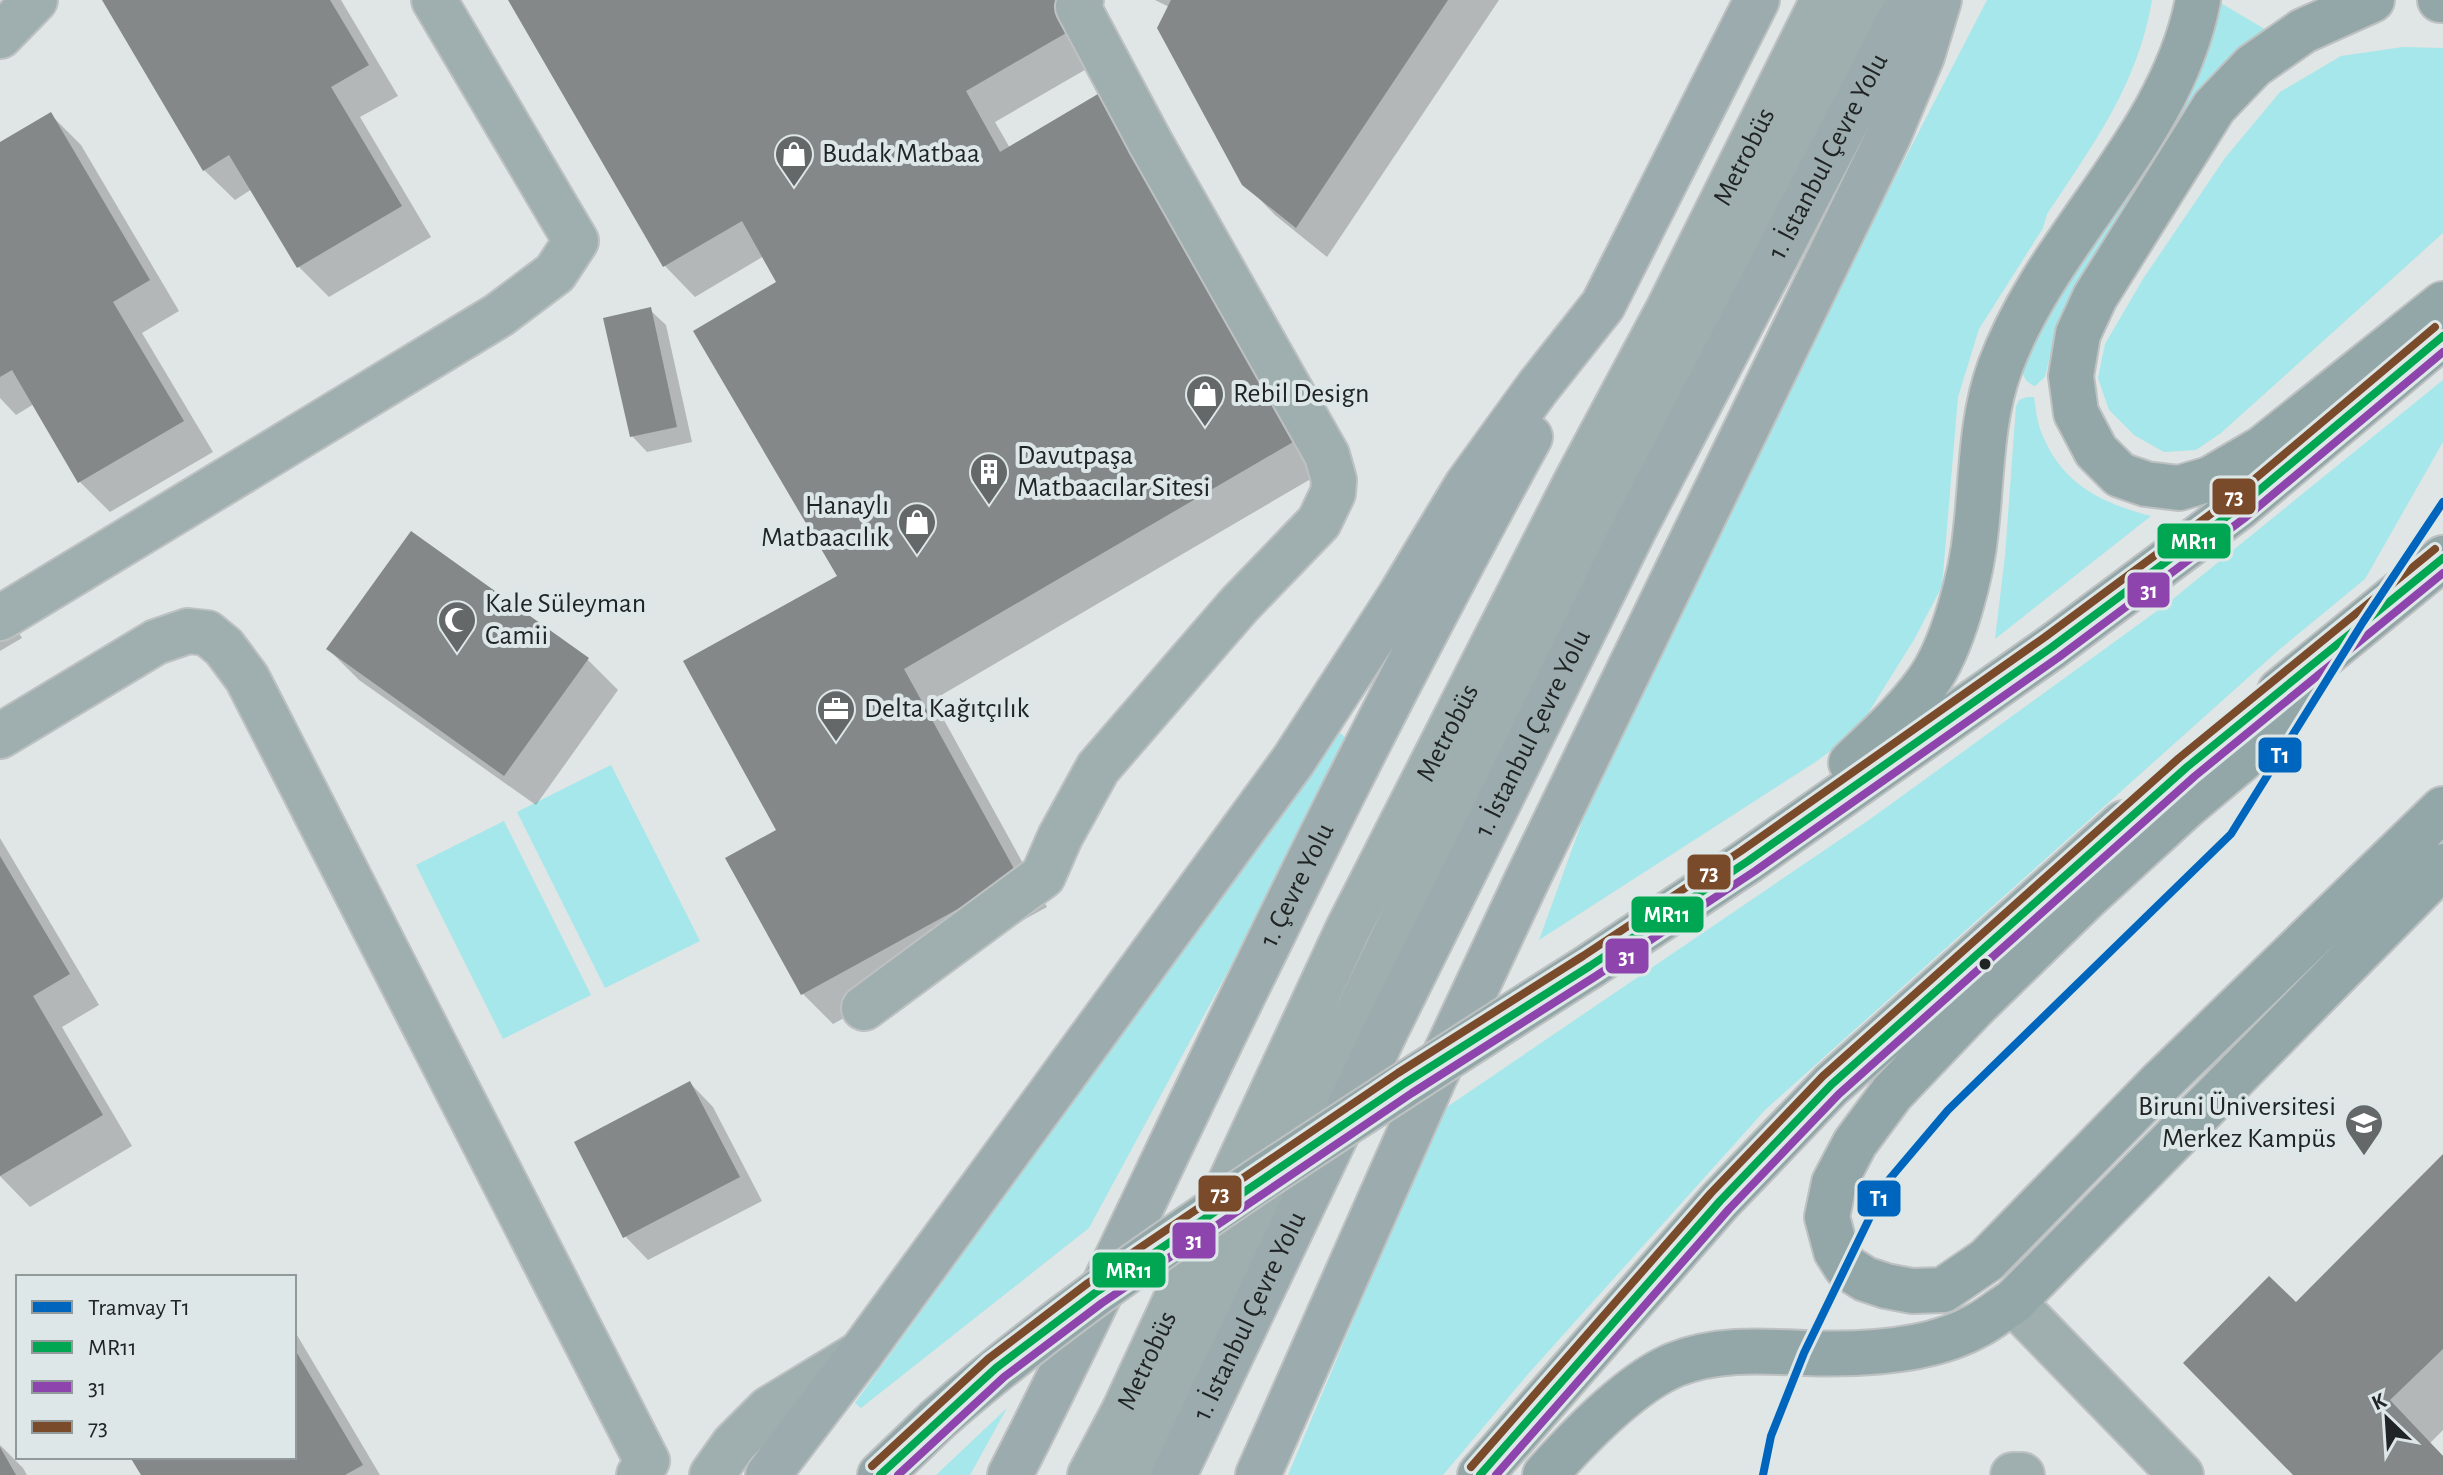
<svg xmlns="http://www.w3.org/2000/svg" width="2443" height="1475" font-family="'Alegreya Sans',sans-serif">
<rect width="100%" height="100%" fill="#e0e5e5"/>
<path fill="#a5e7ea" d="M1987,0H2152C2138,84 2093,145 2047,214L2043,228L1979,329L1958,397L1942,586L1915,638L1857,731L1817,761L1539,940L1598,778L1802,358Z
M2219,2L2268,31L2069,310L2052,347L2045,377L2035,386C2009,377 2031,344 2037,325Z
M2403,47L2443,48V233L2221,433L2196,450L2164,452L2134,435L2109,410L2098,378L2105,344L2143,279L2225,158L2280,92L2341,56Z
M2443,380V442L2365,579L2280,649L1765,1110L1528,1374L1443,1475H1288L1441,1111L1869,820L2168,603Z
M2027,397H2034C2036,409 2037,423 2042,434C2062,484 2101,503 2151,516L1995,639L2005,556L2016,407L2019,400Z
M1340,733L1345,737L1229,969L1089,1228L861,1408L855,1403Z
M611,765L700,941L605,988L517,812Z
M504,821L591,995L503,1039L416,865Z
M1007,1408L970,1475H936Z"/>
<path fill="#0003" d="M104,0H341L398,96L360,117L431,237L329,297L298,266L252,189L235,200L204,170Z
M510,0H1066L1102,60L995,122L1010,148L1333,466L933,700L1047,907L833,1024L803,994L779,831L839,577L779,283L764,256L695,297L665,266Z
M1155,0H1499L1327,257L1275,215L1244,183L1169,7Z
M50,114L81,145L179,311L142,333L213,452L110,512L80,482L34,404L16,415L0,398V144Z
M650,310L666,325L692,442L647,452L632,436Z
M0,602L22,638L0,651Z
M328,649L588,660L618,690L536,805L359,680Z
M0,838L99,1005L62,1027L132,1146L30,1207L0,1176Z
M690,1083L713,1107L762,1201L648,1260L625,1236Z
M2443,1157V1430L2430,1443L2443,1456V1475H2296V1305Z
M294,1330L380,1475H143L133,1457H294Z
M0,1445L23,1468L27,1475H0Z"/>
<path fill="#848888" d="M102,0H330L369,65L331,87L402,206L297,268L229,155L203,171Z
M508,0H1056L1073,29L966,91L1000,152L1103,91L1305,435L904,669L1018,876L801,995L725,858L776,830L683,661L837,576L693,331L776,282L742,221L663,267Z
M1171,0H1448L1296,228L1242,185L1157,28Z
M51,112L150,280L113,302L184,421L78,483L12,370L0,377V142Z
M651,307L677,427L630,437L603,318Z
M411,531L589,658L504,776L326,649Z
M0,856L70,974L33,996L103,1115L0,1176Z
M690,1081L740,1177L623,1238L574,1142Z
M2443,1154V1349L2390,1400L2443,1456V1475H2293L2183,1363L2269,1276L2296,1302Z
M294,1348L363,1465L345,1475H141L130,1457H294Z
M0,1447L16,1475H0Z"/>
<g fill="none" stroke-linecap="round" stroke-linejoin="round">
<g stroke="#bec1c1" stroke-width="48">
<g id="minor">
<path d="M0,36L35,0"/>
<path d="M0,618L499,315L555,273L576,241L434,0"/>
<path d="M0,736L156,642L188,631L207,633L224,647L247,678L647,1461L639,1475"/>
<path d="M864,1008L1043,876L1060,837L1098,768L1239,605L1319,522L1333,493L1334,480L1327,455L1150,142L1078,7L1081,0"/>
<path d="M2013,1302L2181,1475"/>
<path d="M712,1475L734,1444L769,1409L861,1353"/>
<path id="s1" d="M1090,1475L1124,1411L1347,931L1576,482L1669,308L1823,0"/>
<path d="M1136,1475L1562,586L1863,0"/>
<path d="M2013,1475H2022"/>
</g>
</g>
<g stroke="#bec1c1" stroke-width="48">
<path id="major" d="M2372,0L2303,31L2253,66L2214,107L2095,297L2078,334L2071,376L2076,413L2096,451L2120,475L2146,484L2179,488L2210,479L2263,448L2443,304
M2440,0H2443
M2304,673L2277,718L2247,755L2184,808L2088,896L1974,1007L1892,1093L1855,1143L1834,1183L1827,1217L1836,1251L1846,1267L1865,1279L1886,1286L1912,1291L1943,1290L1987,1260L2162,1081L2443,809
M2280,691L2443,558
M1851,763C1877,738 1904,714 1926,684C1953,648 1972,574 1976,529C1982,476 1981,418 2000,367C2048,236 2171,140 2198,0
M1590,966L1748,861L2052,647L2238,508L2443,336
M880,1475L936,1421
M1480,1475L1720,1201L1831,1085L2124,823
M1545,1475C1577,1439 1629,1384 1674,1365C1716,1348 1761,1351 1805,1353C1858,1355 1931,1352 1978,1325C1990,1319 2001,1309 2013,1302L2443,866"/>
</g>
<g stroke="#bec1c1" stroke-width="48">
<g id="highway">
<path d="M768,1475L861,1353L1293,761L1400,596L1467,485L1538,387L1603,305L1757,0"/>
<path id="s2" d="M1010,1475C1096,1308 1173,1137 1256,969C1343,790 1434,612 1530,437"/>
<path id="s3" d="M1174,1475L1387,1028L1634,529L1910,0"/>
<path d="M1258,1475L1434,1078L1525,884L1888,137L1922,56L1939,0"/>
</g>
</g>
<use href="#minor" stroke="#9fafaf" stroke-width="44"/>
<use href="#major" stroke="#94a7a8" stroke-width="44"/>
<use href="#highway" stroke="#9cacae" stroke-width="44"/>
<g stroke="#bec1c1" stroke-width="48" stroke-linecap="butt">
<path id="major-bridge" d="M936,1421C1039,1330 1151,1253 1265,1176C1373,1105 1481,1035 1590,966"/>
</g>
<use href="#major-bridge" stroke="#94a7a8" stroke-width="44"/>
<g stroke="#dee7e7" stroke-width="14">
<path id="bus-1" d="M880,1475L996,1368L1095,1293L1405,1083L1590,966L1748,861L2052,647L2238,508L2443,336
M1480,1475L1720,1201L1831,1085L2187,767L2443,558"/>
</g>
<g stroke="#dee7e7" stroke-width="14">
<path id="bus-2" d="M898,1475L1004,1377L1102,1303L1412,1093L1596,976L1755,871L2059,657L2246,517L2443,352
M1496,1475L1729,1209L1839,1094L2195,776L2443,573"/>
</g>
<g stroke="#dee7e7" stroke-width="14">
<path id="bus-3" d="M872,1466L988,1359L1088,1283L1398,1073L1583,956L1741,851L2045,637L2231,499L2435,327
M1471,1467L1711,1193L1823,1076L2179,758L2435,549"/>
</g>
<use href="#bus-1" stroke="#00a651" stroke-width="8"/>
<use href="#bus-2" stroke="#8e44ad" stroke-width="8"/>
<use href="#bus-3" stroke="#7a4b2a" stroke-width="8"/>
<g stroke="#dee7e7" stroke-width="14">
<path id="tram-1" d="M1763,1475L1771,1436L1804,1353L1887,1182L1948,1110L2231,834L2363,622L2443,502"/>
</g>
<use href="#tram-1" stroke="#0065bd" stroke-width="8"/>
</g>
<defs>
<g id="shop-pin" transform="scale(2)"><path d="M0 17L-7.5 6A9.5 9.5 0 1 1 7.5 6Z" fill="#646868" stroke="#dee7e7"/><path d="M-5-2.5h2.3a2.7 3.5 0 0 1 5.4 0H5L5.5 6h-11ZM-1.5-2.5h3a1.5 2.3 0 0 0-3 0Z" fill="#fff"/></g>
<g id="building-pin" transform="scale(2)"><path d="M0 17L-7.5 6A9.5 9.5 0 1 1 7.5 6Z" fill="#646868" stroke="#dee7e7"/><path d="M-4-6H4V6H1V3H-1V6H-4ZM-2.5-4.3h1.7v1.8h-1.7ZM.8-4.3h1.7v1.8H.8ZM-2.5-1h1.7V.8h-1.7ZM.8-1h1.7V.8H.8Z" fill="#fff"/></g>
<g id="mosque-pin" transform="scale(2)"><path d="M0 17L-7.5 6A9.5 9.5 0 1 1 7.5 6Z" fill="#646868" stroke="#dee7e7"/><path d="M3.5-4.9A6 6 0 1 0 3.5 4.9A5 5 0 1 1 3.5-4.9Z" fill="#fff"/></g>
<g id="office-pin" transform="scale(2)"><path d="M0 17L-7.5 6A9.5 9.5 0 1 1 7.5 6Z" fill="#646868" stroke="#dee7e7"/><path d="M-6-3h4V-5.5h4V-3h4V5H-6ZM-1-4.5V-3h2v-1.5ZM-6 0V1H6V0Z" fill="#fff"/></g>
<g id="university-pin" transform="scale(2)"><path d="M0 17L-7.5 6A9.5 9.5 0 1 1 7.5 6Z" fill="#646868" stroke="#dee7e7"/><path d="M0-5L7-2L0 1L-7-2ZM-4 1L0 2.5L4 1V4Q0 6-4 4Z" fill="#fff"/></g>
</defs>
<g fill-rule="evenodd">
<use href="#shop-pin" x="794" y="154"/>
<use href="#shop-pin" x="1205" y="394"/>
<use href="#building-pin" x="989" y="472"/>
<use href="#shop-pin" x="917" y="522"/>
<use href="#mosque-pin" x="457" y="620"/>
<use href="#office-pin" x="836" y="709"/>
<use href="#university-pin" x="2364" y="1123"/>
</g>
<circle fill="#212424" stroke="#dee7e7" stroke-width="3" cx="1985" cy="964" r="7"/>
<g text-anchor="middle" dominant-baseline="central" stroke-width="8" stroke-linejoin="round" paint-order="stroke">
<g font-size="28" fill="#212424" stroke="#dee7e7" text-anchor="start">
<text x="822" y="154">Budak Matbaa</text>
<text x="1233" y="394">Rebil Design</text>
<text x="1017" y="456">Davutpaşa<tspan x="1017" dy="32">Matbaacılar Sitesi</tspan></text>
<text x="889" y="506" text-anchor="end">Hanaylı<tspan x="889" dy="32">Matbaacılık</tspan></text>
<text x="485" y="604">Kale Süleyman<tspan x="485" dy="32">Camii</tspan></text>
<text x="864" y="709">Delta Kağıtçılık</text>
<text x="2336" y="1107" text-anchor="end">Biruni Üniversitesi<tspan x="2336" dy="32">Merkez Kampüs</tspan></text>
</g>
<g font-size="28" fill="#212424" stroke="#dee7e7">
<text stroke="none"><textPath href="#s1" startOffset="1472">Metrobüs</textPath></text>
<text stroke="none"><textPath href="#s3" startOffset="1472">1. İstanbul Çevre Yolu</textPath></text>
<text stroke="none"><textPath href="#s1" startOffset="824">Metrobüs</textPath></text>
<text stroke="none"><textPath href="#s3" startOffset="824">1. İstanbul Çevre Yolu</textPath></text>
<text stroke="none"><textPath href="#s2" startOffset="656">1. Çevre Yolu</textPath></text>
<text stroke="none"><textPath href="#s3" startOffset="176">1. İstanbul Çevre Yolu</textPath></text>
<text stroke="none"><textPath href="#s1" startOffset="128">Metrobüs</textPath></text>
</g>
</g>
<g stroke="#dee7e7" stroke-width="3">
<rect x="2211" y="477" width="46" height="39" rx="8" fill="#7a4b2a"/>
<rect x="2156" y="522" width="76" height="38" rx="8" fill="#00a651"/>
<rect x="2126" y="571" width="45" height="38" rx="8" fill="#8e44ad"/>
<rect x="2257" y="736" width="46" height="38" rx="8" fill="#0065bd"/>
<rect x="1686" y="853" width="46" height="38" rx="8" fill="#7a4b2a"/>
<rect x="1630" y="895" width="75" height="39" rx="8" fill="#00a651"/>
<rect x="1604" y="937" width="46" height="38" rx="8" fill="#8e44ad"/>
<rect x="1197" y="1174" width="46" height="39" rx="8" fill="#7a4b2a"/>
<rect x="1856" y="1179" width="46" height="39" rx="8" fill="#0065bd"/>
<rect x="1171" y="1221" width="46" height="39" rx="8" fill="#8e44ad"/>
<rect x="1091" y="1251" width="76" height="38" rx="8" fill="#00a651"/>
</g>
<g font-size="22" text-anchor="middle" font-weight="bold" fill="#fff">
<text x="2234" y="504">73</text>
<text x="2194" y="549">MR11</text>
<text x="2149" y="598">31</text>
<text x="2280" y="763">T1</text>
<text x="1709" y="880">73</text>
<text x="1667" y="922">MR11</text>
<text x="1627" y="964">31</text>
<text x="1220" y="1201">73</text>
<text x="1879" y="1206">T1</text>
<text x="1194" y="1248">31</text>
<text x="1129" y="1278">MR11</text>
</g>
<rect x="16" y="1275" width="280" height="184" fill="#dee7e7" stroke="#929999" stroke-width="2"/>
<rect x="32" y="1301" width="40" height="12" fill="#0065bd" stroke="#929999" stroke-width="2"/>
<text x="88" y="1315" font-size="24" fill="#212424">Tramvay T1</text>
<rect x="32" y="1341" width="40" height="12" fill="#00a651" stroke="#929999" stroke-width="2"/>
<text x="88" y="1355" font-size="24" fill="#212424">MR11</text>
<rect x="32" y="1381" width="40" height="12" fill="#8e44ad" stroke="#929999" stroke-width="2"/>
<text x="88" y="1395" font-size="24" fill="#212424">31</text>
<rect x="32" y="1421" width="40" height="12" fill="#7a4b2a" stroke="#929999" stroke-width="2"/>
<text x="88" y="1435" font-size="24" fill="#212424">73</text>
<g transform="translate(2387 1419) rotate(335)" stroke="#dee7e7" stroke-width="6" paint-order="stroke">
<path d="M0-6L14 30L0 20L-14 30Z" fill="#212424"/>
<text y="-12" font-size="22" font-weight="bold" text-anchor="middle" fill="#212424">K</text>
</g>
</svg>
